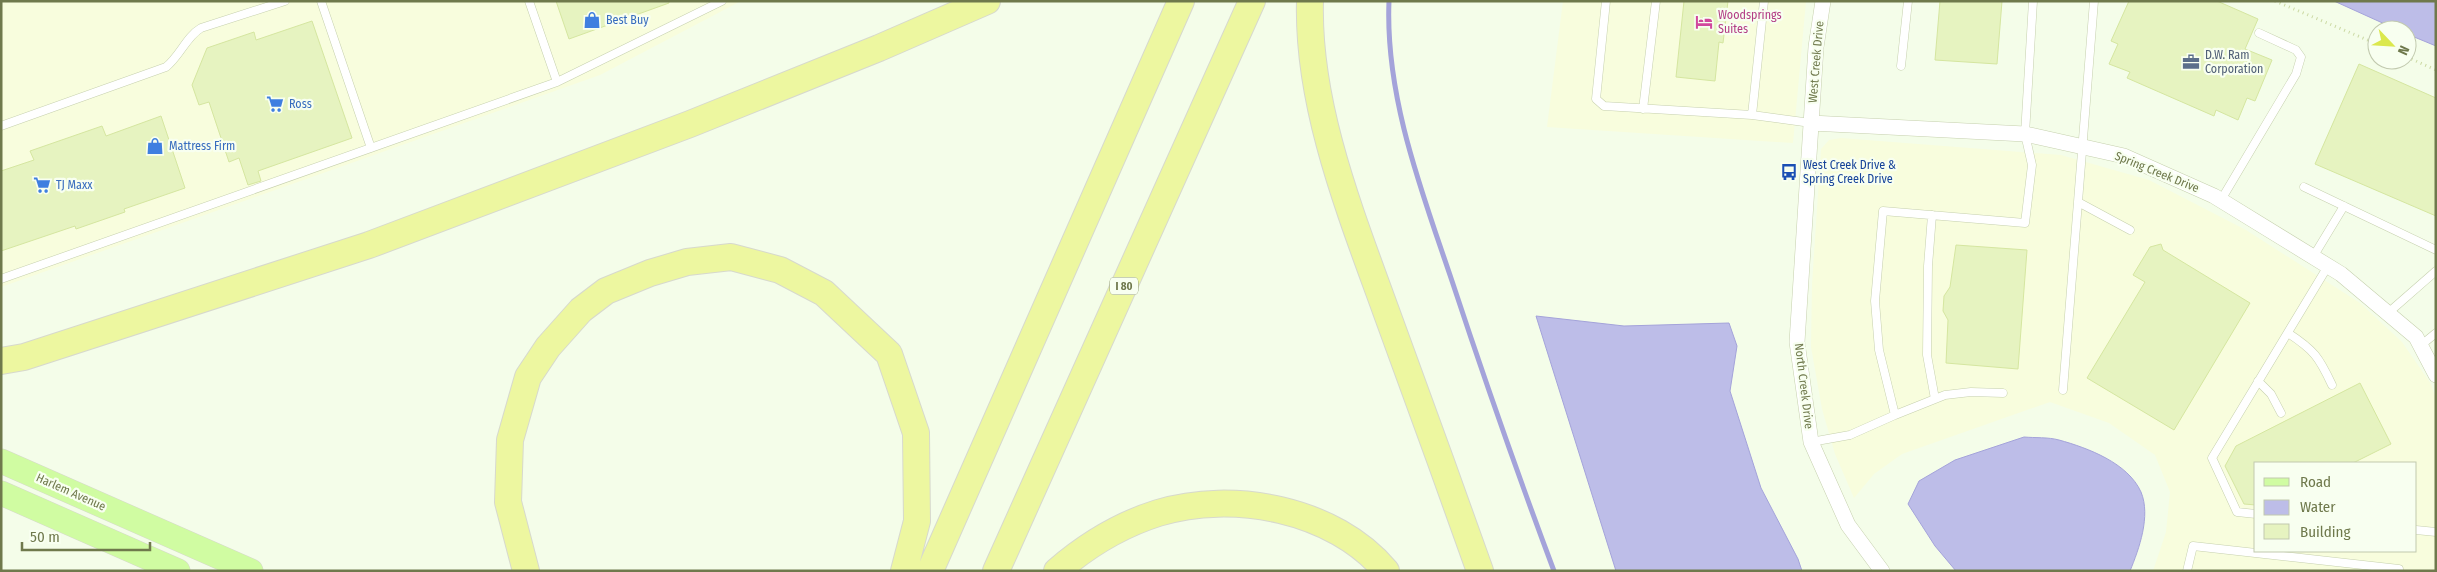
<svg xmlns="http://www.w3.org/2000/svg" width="2437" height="572" font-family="'Fira Sans Condensed',sans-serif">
<rect width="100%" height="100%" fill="#f4fde9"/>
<path fill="#f8fddd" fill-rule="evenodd" d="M1,1H741L600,75L1,287Z
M1563,1H1806L1793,143L1547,127Z
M1841,138L2061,155L2149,180L2246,230L2360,303L2402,342L2431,384L2436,399V571H2153L2166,532L2170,492L2155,455L2109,423L2050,402L1902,454L1874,474L1854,498L1835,454L1822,409L1811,347L1812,284L1821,149L1829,140ZM2256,463H2416V551H2256Z"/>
<path fill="#bdbde8" stroke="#a4a3da" d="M2334,1H2436V46L2407,34V30H2398Z
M1536,316L1624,326L1729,323L1737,346L1730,391L1761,488L1798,559L1802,571H1616Z
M2024,437C2035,438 2048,437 2059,440C2088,448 2128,463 2141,492C2151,516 2139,549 2130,571H1956L1935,546L1908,504L1919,481L1955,460Z"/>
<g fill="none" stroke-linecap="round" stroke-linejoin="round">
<path stroke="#a4a3da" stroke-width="5" d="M1389,1C1385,97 1422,192 1452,281C1484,378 1518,475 1554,571"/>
</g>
<path fill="#e6f3c0" stroke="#d5e6a0" d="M556,1H669V3L569,39Z
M1684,1H1728L1723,43L1719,42L1715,81L1676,77Z
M1940,1H2002L1997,64L1935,60Z
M2129,1H2217L2258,19L2245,49L2272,60L2255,101L2247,98L2238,120L2216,110L2214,116L2127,78L2130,72L2109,64L2118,44L2111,41Z
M312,21L352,138L258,171L261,181L248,185L239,158L229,162L209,102L199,105L192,85L207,48L254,32L256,40Z
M2359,64L2436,98V216L2315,164Z
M161,116L185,188L124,209L125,212L76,229L75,226L1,251V171L34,160L30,151L102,126L106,136Z
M2161,244L2163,250L2250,303L2174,430L2087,378L2145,282L2133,275L2150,247Z
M1956,245L2027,250L2018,369L1946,363L1948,320L1943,311L1944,296L1950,287Z
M2360,383L2391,444L2353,463H2256V505L2244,504L2225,466L2236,446Z"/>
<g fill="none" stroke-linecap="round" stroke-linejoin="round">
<g stroke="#c6d0ae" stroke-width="9">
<path id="service" d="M321,1L371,148
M529,1L557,82
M1606,1L1596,99L1604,106L1752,115L1811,123
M1901,66L1908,1
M1643,109L1656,1
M1752,115L1764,1
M1,126L166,67C180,56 186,37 201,28L285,1
M2304,187L2436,250
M2221,200L2296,74L2301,57L2296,50L2259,33
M2078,202L2130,230
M1932,215L1928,266L1927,355L1935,399
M2313,257L2344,206
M1,279L557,82L722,1
M2388,313L2436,271
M2288,333C2314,350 2319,357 2332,385
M2420,346L2436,333
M2258,381L2271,394L2281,413
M2063,390L2094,1
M1895,415L1945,395L1971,392L2003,393
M1811,442L1850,435L1895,415L1879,350L1875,301L1883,211L2025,223L2032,165L2025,134L2033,1
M2256,514L2237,512L2212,458L2328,266
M2416,530L2436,532
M2187,571L2193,546L2399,569V571"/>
</g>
<g stroke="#c6d0ae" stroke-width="16">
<path id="minor" d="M1823,1L1816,47L1797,342L1811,442L1848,525L1882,571
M1811,123L2025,134L2124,156L2214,196L2341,274L2416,337L2436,375"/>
</g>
<g stroke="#d7d9cd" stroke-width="25">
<path id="primary" d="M1,461L251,571
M1,493L178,571"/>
</g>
<g stroke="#d7d9cd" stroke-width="28">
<path id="motorway" d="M1310,1C1307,106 1351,214 1386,311C1418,398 1449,484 1480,571
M1,361L24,357L369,245L690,124L879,48L987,1
M526,571L508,502L510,440L528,377L548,347L581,310L606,291L650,273L687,262L731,257L780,270L824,293L889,354L916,433L917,521L904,571
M930,571L1181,1
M996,571L1252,1
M1057,571C1087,545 1120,525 1158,513C1233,490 1334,509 1386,571"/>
</g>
<path stroke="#cbd9a3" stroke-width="3" stroke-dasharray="1 4" stroke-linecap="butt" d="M2275,1L2377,44
M2407,57L2436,70"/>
<use href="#service" stroke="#fff" stroke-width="8"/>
<use href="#minor" stroke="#fff" stroke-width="15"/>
<use href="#primary" stroke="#d0fca2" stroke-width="24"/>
<use href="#motorway" stroke="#edf7a0" stroke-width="26"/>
</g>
<defs>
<g id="shop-bare" transform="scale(1.35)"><path d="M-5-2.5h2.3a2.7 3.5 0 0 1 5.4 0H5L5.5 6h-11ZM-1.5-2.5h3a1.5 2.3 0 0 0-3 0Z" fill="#3f7fe0" stroke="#f8fff0" stroke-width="2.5" paint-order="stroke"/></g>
<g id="hotel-bare" transform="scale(1.35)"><path d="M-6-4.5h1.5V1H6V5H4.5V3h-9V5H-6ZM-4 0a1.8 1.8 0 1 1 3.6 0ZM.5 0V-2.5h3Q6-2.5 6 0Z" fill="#d1479c" stroke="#f8fff0" stroke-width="2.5" paint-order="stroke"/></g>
<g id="office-bare" transform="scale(1.35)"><path d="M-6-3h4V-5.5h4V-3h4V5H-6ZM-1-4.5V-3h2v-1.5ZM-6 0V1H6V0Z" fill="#5c6f8a" stroke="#f8fff0" stroke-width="2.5" paint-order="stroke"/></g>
<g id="supermarket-bare" transform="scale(1.35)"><path d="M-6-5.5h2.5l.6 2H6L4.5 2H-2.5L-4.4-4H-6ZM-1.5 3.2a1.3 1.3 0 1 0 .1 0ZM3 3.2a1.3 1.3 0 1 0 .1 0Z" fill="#3f7fe0" stroke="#f8fff0" stroke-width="2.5" paint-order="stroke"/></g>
<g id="bus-bare" transform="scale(1.35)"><path d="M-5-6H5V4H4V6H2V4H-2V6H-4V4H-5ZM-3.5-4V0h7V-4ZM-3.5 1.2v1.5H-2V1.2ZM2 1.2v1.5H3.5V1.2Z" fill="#1a4fb4" stroke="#f8fff0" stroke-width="2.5" paint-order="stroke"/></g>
</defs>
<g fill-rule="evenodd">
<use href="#shop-bare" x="592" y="20"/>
<use href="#hotel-bare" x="1704" y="22"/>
<use href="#office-bare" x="2191" y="62"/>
<use href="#supermarket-bare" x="275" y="104"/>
<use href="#shop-bare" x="155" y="146"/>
<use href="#bus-bare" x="1789" y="172"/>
<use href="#supermarket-bare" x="42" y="185"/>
</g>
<g text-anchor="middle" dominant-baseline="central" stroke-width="4.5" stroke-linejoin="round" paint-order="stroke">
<rect fill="#f8fff0" stroke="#98a17d" stroke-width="1" x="1110" y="277.5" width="28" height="17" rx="4"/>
<g font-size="11" font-weight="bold" fill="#6f794c">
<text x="1124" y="286">I 80</text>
</g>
<g font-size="12" fill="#b23c85" stroke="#f8fff0" text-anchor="start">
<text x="1718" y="15">Woodsprings<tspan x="1718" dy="14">Suites</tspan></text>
</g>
<g font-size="12" fill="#366cbe" stroke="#f8fff0" text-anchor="start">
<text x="606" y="20">Best Buy</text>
<text x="289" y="104">Ross</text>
<text x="169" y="146">Mattress Firm</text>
<text x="56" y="185">TJ Maxx</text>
</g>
<g font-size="12" fill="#4e5e75" stroke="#f8fff0" text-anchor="start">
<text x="2205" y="55">D.W. Ram<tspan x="2205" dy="14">Corporation</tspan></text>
</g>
<g font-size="12" fill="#6f794c" stroke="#f8fff0">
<text transform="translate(1816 62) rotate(-85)">West Creek Drive</text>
<text transform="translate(2157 172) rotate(22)">Spring Creek Drive</text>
<text transform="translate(1804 386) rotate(83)">North Creek Drive</text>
<text transform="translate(71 492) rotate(24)">Harlem Avenue</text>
</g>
<g font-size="12" fill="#164399" stroke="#f8fff0" text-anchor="start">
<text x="1803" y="165">West Creek Drive &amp;<tspan x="1803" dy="14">Spring Creek Drive</tspan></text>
</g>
</g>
<rect width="2437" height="572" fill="none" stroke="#6f794c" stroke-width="5"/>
<rect x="2254" y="462" width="162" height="90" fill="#f8fff0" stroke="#c1c9ae"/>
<rect x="2264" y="478" width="25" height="8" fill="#d0fca2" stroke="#c1c9ae"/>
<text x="2300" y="487" font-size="15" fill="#6f794c">Road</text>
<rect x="2264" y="500" width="25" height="15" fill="#bdbde8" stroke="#c1c9ae"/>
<text x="2300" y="512" font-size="15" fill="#6f794c">Water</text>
<rect x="2264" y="524" width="25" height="15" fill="#e6f3c0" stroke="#c1c9ae"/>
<text x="2300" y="537" font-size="15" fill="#6f794c">Building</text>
<g transform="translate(2392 45) rotate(115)"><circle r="24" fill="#f8fff0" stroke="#c1c9ae"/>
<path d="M0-4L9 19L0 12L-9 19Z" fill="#dbe84d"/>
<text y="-8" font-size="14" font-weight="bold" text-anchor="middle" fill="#6f794c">N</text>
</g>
<path d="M22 542v8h128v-8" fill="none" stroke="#6f794c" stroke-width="2.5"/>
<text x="30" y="542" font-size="15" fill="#6f794c" stroke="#f8fff0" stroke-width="4" paint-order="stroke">50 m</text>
</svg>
